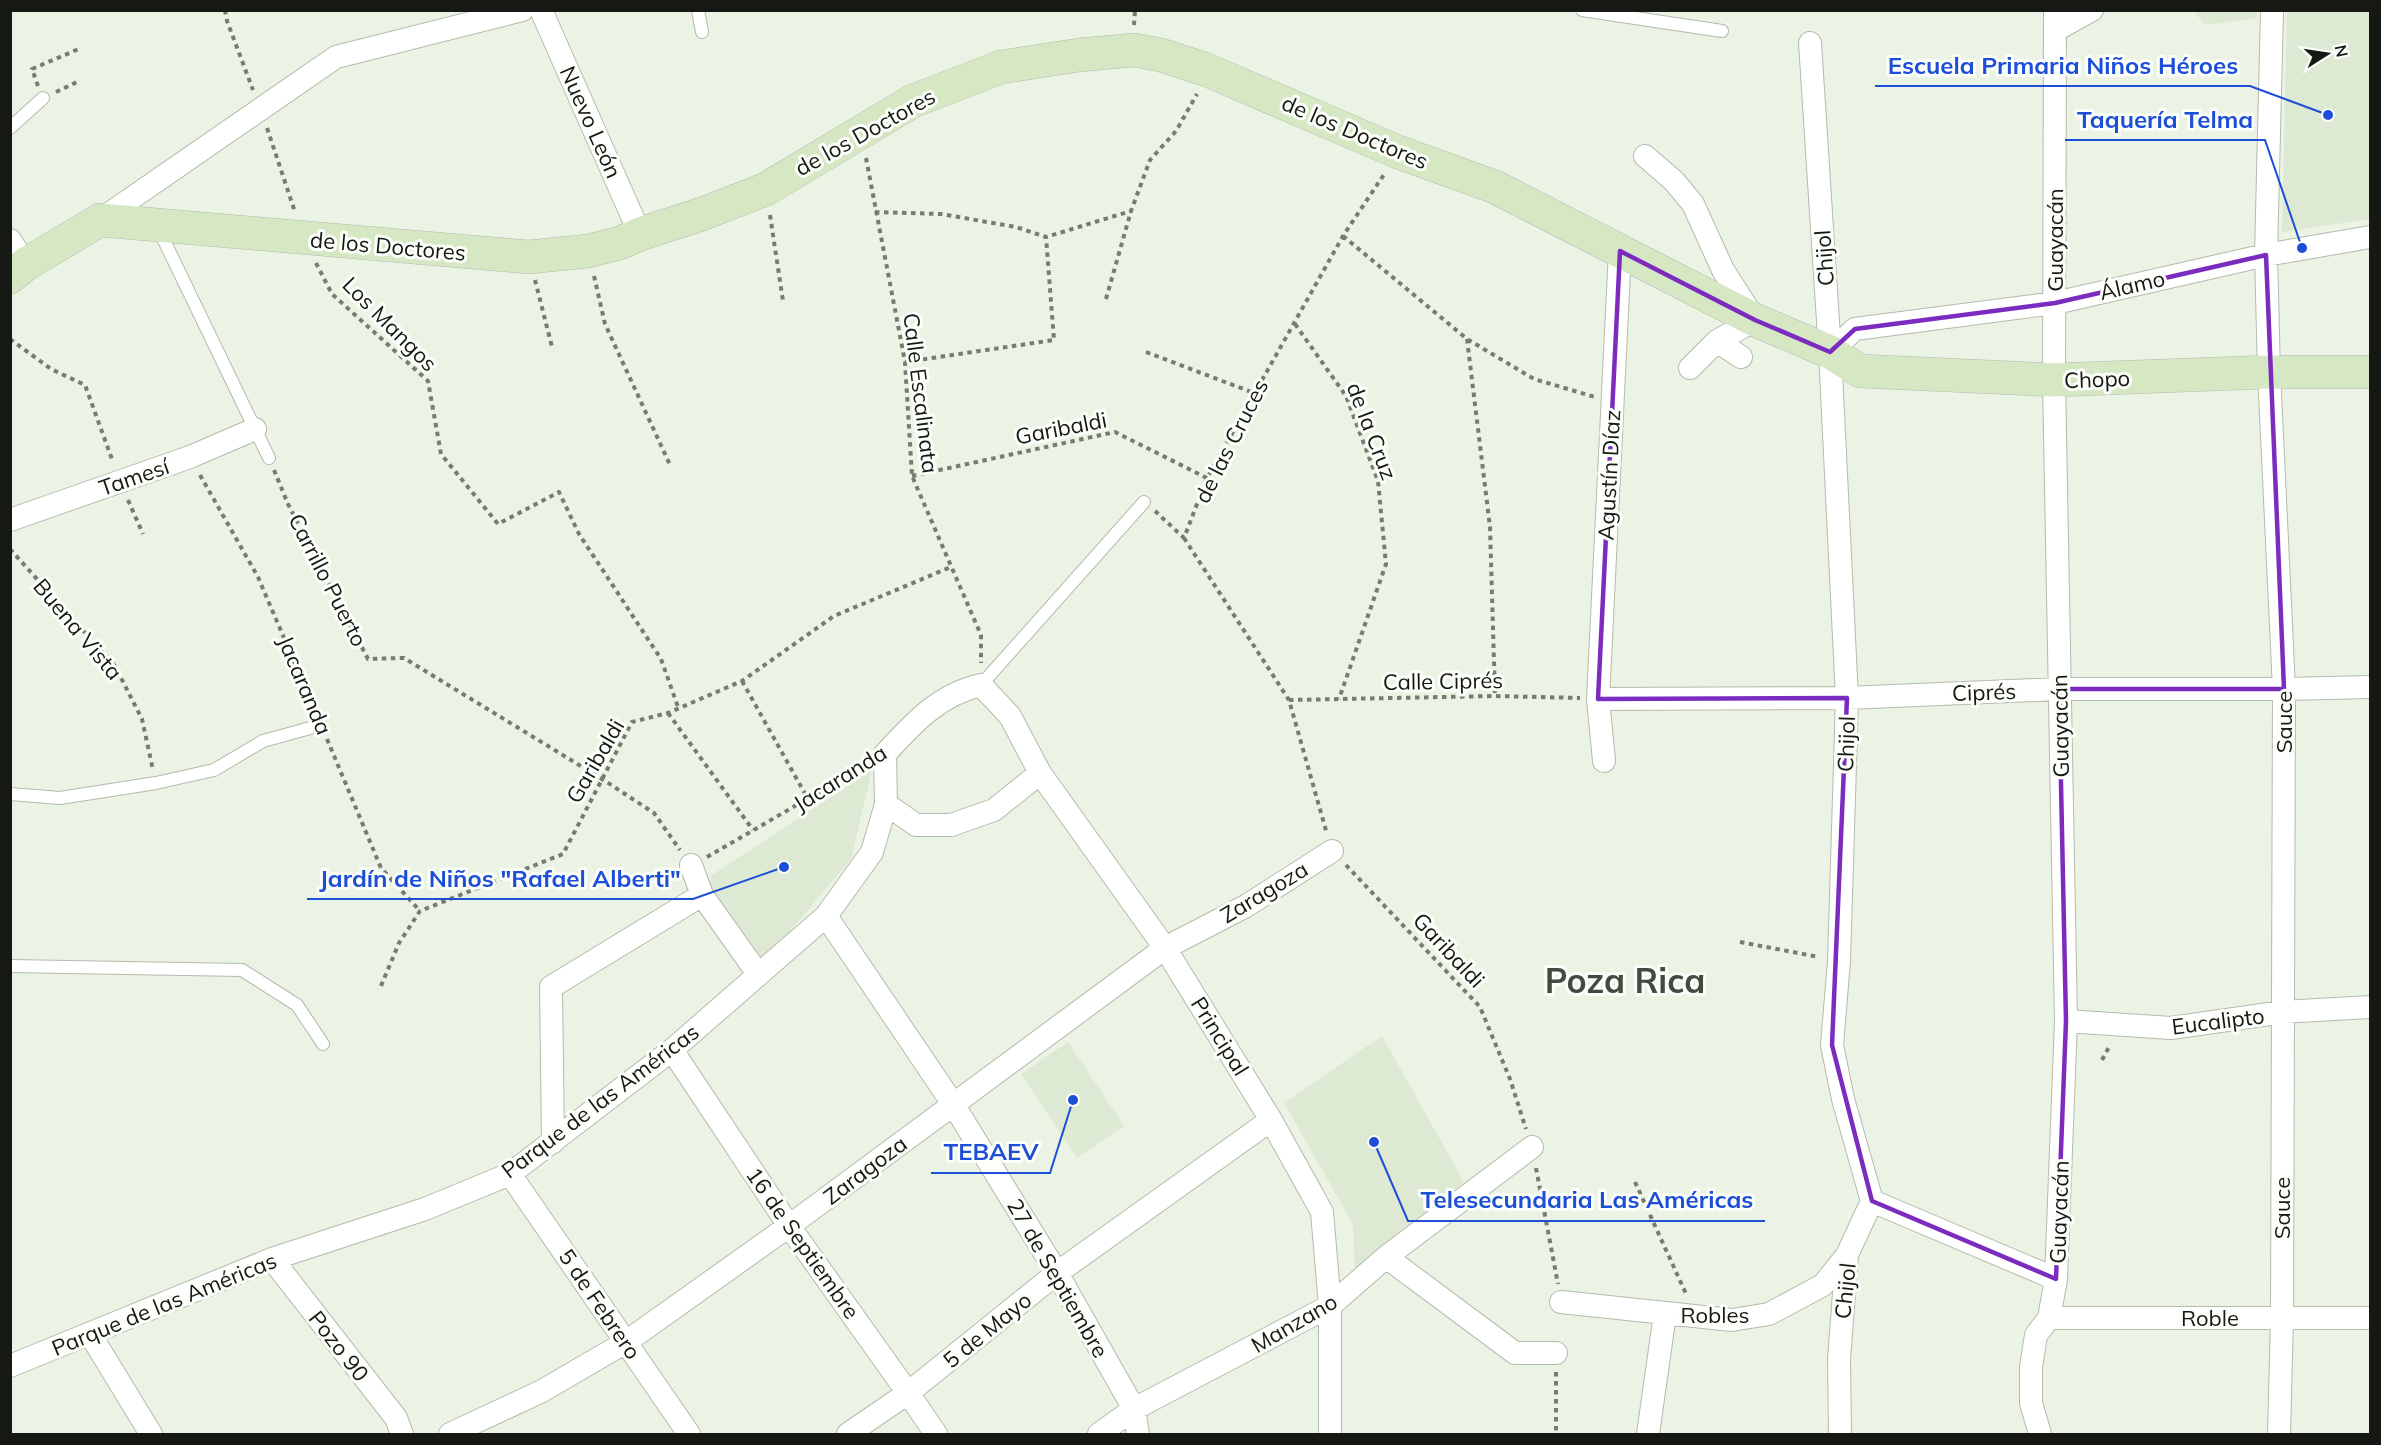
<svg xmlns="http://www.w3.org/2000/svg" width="2381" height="1445" font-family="Mulish,sans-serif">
<rect width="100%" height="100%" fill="#ebf3e4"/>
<path fill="#dde9d3" d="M2194,11H2257V18L2205,25Z
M2287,11H2370V219L2282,232Z
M872,770L851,859L759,968L708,889L712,875Z
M1382,1036L1464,1182L1355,1272L1353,1224L1284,1103Z
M1068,1042L1124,1126L1077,1158L1021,1074Z"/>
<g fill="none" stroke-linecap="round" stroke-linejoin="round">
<g stroke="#b3bbad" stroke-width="14">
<path id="lane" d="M698,10L702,32
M1582,10L1722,31
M10,128L43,98
M159,230L269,458
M981,685L1144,502
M10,794L60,798L156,783L214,770L263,741L321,725
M10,966L242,970L297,1005L323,1044"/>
</g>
<g stroke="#b3bbad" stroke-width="24">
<path id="street" d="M541,10L640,234
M2272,10L2266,255L2269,372L2284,689L2282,1318L2279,1434
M2056,30L2092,10
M1810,43L1830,352L1847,698L1839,961L1832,1045L1843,1099L1872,1201L1847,1255L1839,1359L1840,1434
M1645,156L1674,181L1693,204L1723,270L1755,320L1717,341L1690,368
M100,220L336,57L522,10
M10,240L26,264
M1717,341L1741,357
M1830,352L1855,329L2055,303L2266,255L2370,237
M10,520L190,457L255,429
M1598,699L1847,698L2059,689H2284L2370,687
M1604,761L1598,699L1620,251
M886,804L916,825H951L994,810L1040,773
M691,865L702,895L758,974
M826,916L953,1104L1057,1273L1134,1409L1138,1434
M2066,1021L2171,1028L2283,1012L2370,1007
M672,1050L789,1226L908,1393L936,1434
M553,1142L551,987L702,895
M510,1174L689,1434
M1872,1201L2056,1279
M1386,1257L1515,1353H1556
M272,1259L396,1418L402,1434
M1561,1302L1732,1320L1769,1314L1823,1285L1847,1255
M2049,1318H2370
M90,1334L151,1434
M10,1366L272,1259L425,1209L510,1174L672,1050L826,916L872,852L886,804L885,754C913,723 940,694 981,685L1010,716L1040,773L1165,948L1271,1120L1322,1212L1330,1306V1434
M450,1434L542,1391L626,1342L789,1226L1165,948L1246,906L1332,851
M848,1434L908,1393L1057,1273L1271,1120
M1099,1434L1134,1409L1330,1306L1386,1257L1532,1147
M1648,1434L1665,1314
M2040,1434L2031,1403V1367L2036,1335L2049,1318L2056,1279L2066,1021L2054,380L2055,10"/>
</g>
<g stroke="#b3bbad" stroke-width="34">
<path id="secondary" d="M10,277L26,264L100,220L529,257L588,251L620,243L640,234L702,214L766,189L913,101L1001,67L1079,55L1134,50L1161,55L1207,70L1398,152L1495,187L1755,320L1830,352L1860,371L2054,380L2269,372H2370"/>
</g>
<path stroke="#777c73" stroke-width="4" stroke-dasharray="4.5 4.5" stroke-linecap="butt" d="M225,10L227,21L253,90
M1134,25L1135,10
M38,86L32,69L81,48
M56,92L77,82
M267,128L295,212
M866,158L905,362L912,476L981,635V663
M875,212L941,214L1016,227L1046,237L1131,211
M770,215L783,301
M1343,236L1467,339L1534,379L1595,397
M316,263L332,294L428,381L441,454L498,524L559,492L579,534L661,659L678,707
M594,276L605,324L671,467
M535,280L552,347
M1106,299L1131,211L1150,160L1176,131L1197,94
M1295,324L1346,396L1378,481L1386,564L1339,699
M10,339L51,369L85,385L113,462
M1467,339L1490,527L1495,696
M1146,352L1254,393
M905,362L1054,340L1046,237
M274,470L288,504L368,659L404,658L602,779L654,813L680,850
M200,475L258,577L316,713
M912,476L1115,432L1207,478
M128,500L143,534
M1155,511L1184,538L1207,478L1343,236L1385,173
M1184,538L1289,700L1327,834
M10,549L115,666L142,719L153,770
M742,681L808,799
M1289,700L1495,696L1580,698
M668,713L753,830
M327,739L381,868L420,911
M707,857L864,766
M1346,865L1480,1007L1510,1079L1526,1129
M1740,942L1819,957
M381,986L399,943L420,911L563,854L632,722L668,713L742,681L834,616L951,567
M2102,1060L2110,1045
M1536,1168L1558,1284
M1635,1182L1687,1296
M1556,1372V1434"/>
<use href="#lane" stroke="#fff" stroke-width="12"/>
<use href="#street" stroke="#fff" stroke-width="22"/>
<use href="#secondary" stroke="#d6e7c4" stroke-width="33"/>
</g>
<path fill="none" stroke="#7b2cbf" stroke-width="4.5" stroke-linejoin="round" d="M1620,251L1755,320L1830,352L1855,329L2055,303L2266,255L2284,689H2059L2066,1021L2056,1279L1872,1201L1832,1045L1847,698L1598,699Z"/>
<g text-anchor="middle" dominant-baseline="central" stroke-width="6" stroke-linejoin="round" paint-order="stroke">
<g font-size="22" fill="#151813" stroke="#fbfef9">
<text transform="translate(591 122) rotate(66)">Nuevo León</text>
<text transform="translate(865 132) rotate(-29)">de los Doctores</text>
<text transform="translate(1355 132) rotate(23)">de los Doctores</text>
<text transform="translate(2055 240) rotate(-90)">Guayacán</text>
<text transform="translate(388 246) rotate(5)">de los Doctores</text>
<text transform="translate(1824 258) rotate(-94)">Chijol</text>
<text transform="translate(2132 285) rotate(-13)">Álamo</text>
<text transform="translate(390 324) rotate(45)">Los Mangos</text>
<text transform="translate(2097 379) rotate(-2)">Chopo</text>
<text transform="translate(921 393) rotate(83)">Calle Escalinata</text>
<text transform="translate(1061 428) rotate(-11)">Garibaldi</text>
<text transform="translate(1372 431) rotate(69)">de la Cruz</text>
<text transform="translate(1231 441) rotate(-63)">de las Cruces</text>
<text transform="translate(1609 475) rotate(-87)">Agustín Díaz</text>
<text transform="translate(134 477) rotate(-19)">Tamesí</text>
<text transform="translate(328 580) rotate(63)">Carrillo Puerto</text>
<text transform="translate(78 629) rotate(50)">Buena Vista</text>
<text transform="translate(1443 681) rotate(-1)">Calle Ciprés</text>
<text transform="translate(305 685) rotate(67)">Jacaranda</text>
<text transform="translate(1984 692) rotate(-2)">Ciprés</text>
<text transform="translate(2284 722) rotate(-90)">Sauce</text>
<text transform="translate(2060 726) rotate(-91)">Guayacán</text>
<text transform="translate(1846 744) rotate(-88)">Chijol</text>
<text transform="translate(595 761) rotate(-60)">Garibaldi</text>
<text transform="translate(840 778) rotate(-32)">Jacaranda</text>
<text transform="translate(1264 892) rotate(-31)">Zaragoza</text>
<text transform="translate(1449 950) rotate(47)">Garibaldi</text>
<text transform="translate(2218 1021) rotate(-7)">Eucalipto</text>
<text transform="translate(1220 1036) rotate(58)">Principal</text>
<text transform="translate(600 1101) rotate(-37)">Parque de las Américas</text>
<text transform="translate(865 1170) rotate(-37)">Zaragoza</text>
<text transform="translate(2282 1208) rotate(-90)">Sauce</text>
<text transform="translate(2059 1212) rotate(-88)">Guayacán</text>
<text transform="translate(803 1243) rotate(55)">16 de Septiembre</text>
<text transform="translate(1058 1278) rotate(60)">27 de Septiembre</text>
<text transform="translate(1845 1291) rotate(-84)">Chijol</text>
<text transform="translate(164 1304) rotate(-22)">Parque de las Américas</text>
<text transform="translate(600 1304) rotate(56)">5 de Febrero</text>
<text x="1715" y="1315">Robles</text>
<text x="2210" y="1318">Roble</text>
<text transform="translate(1294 1323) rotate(-30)">Manzano</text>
<text transform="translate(987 1330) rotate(-39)">5 de Mayo</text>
<text transform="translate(339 1346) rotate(52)">Pozo 90</text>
</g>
<g font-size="34" font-weight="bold" fill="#444a3f" stroke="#fbfef9">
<text x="1625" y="980">Poza Rica</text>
</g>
</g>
<path fill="none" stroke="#1d4ed8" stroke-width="2" d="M2328 115L2250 86H1875M2302 248L2265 140H2065M784 867L693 899H307M1073 1100L1050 1173H931M1374 1142L1408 1221H1765"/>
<g fill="#1d4ed8" stroke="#fbfef9" stroke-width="2">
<circle cx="2328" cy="115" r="6"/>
<circle cx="2302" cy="248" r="6"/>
<circle cx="784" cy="867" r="6"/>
<circle cx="1073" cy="1100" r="6"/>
<circle cx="1374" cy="1142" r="6"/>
</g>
<g font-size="24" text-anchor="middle" font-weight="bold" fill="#1d4ed8" stroke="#fbfef9" stroke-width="6" stroke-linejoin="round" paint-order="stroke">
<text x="2063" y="74">Escuela Primaria Niños Héroes</text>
<text x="2165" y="128">Taquería Telma</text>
<text x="500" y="887">Jardín de Niños "Rafael Alberti"</text>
<text x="991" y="1160">TEBAEV</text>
<text x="1587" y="1208">Telesecundaria Las Américas</text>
</g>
<rect width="2381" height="1445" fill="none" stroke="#151813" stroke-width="24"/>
<g transform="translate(2327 54) rotate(78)" stroke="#fbfef9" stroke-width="4.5" paint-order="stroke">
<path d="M0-4.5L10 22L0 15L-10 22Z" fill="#151813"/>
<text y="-9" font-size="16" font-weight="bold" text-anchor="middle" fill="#151813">N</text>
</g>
</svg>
